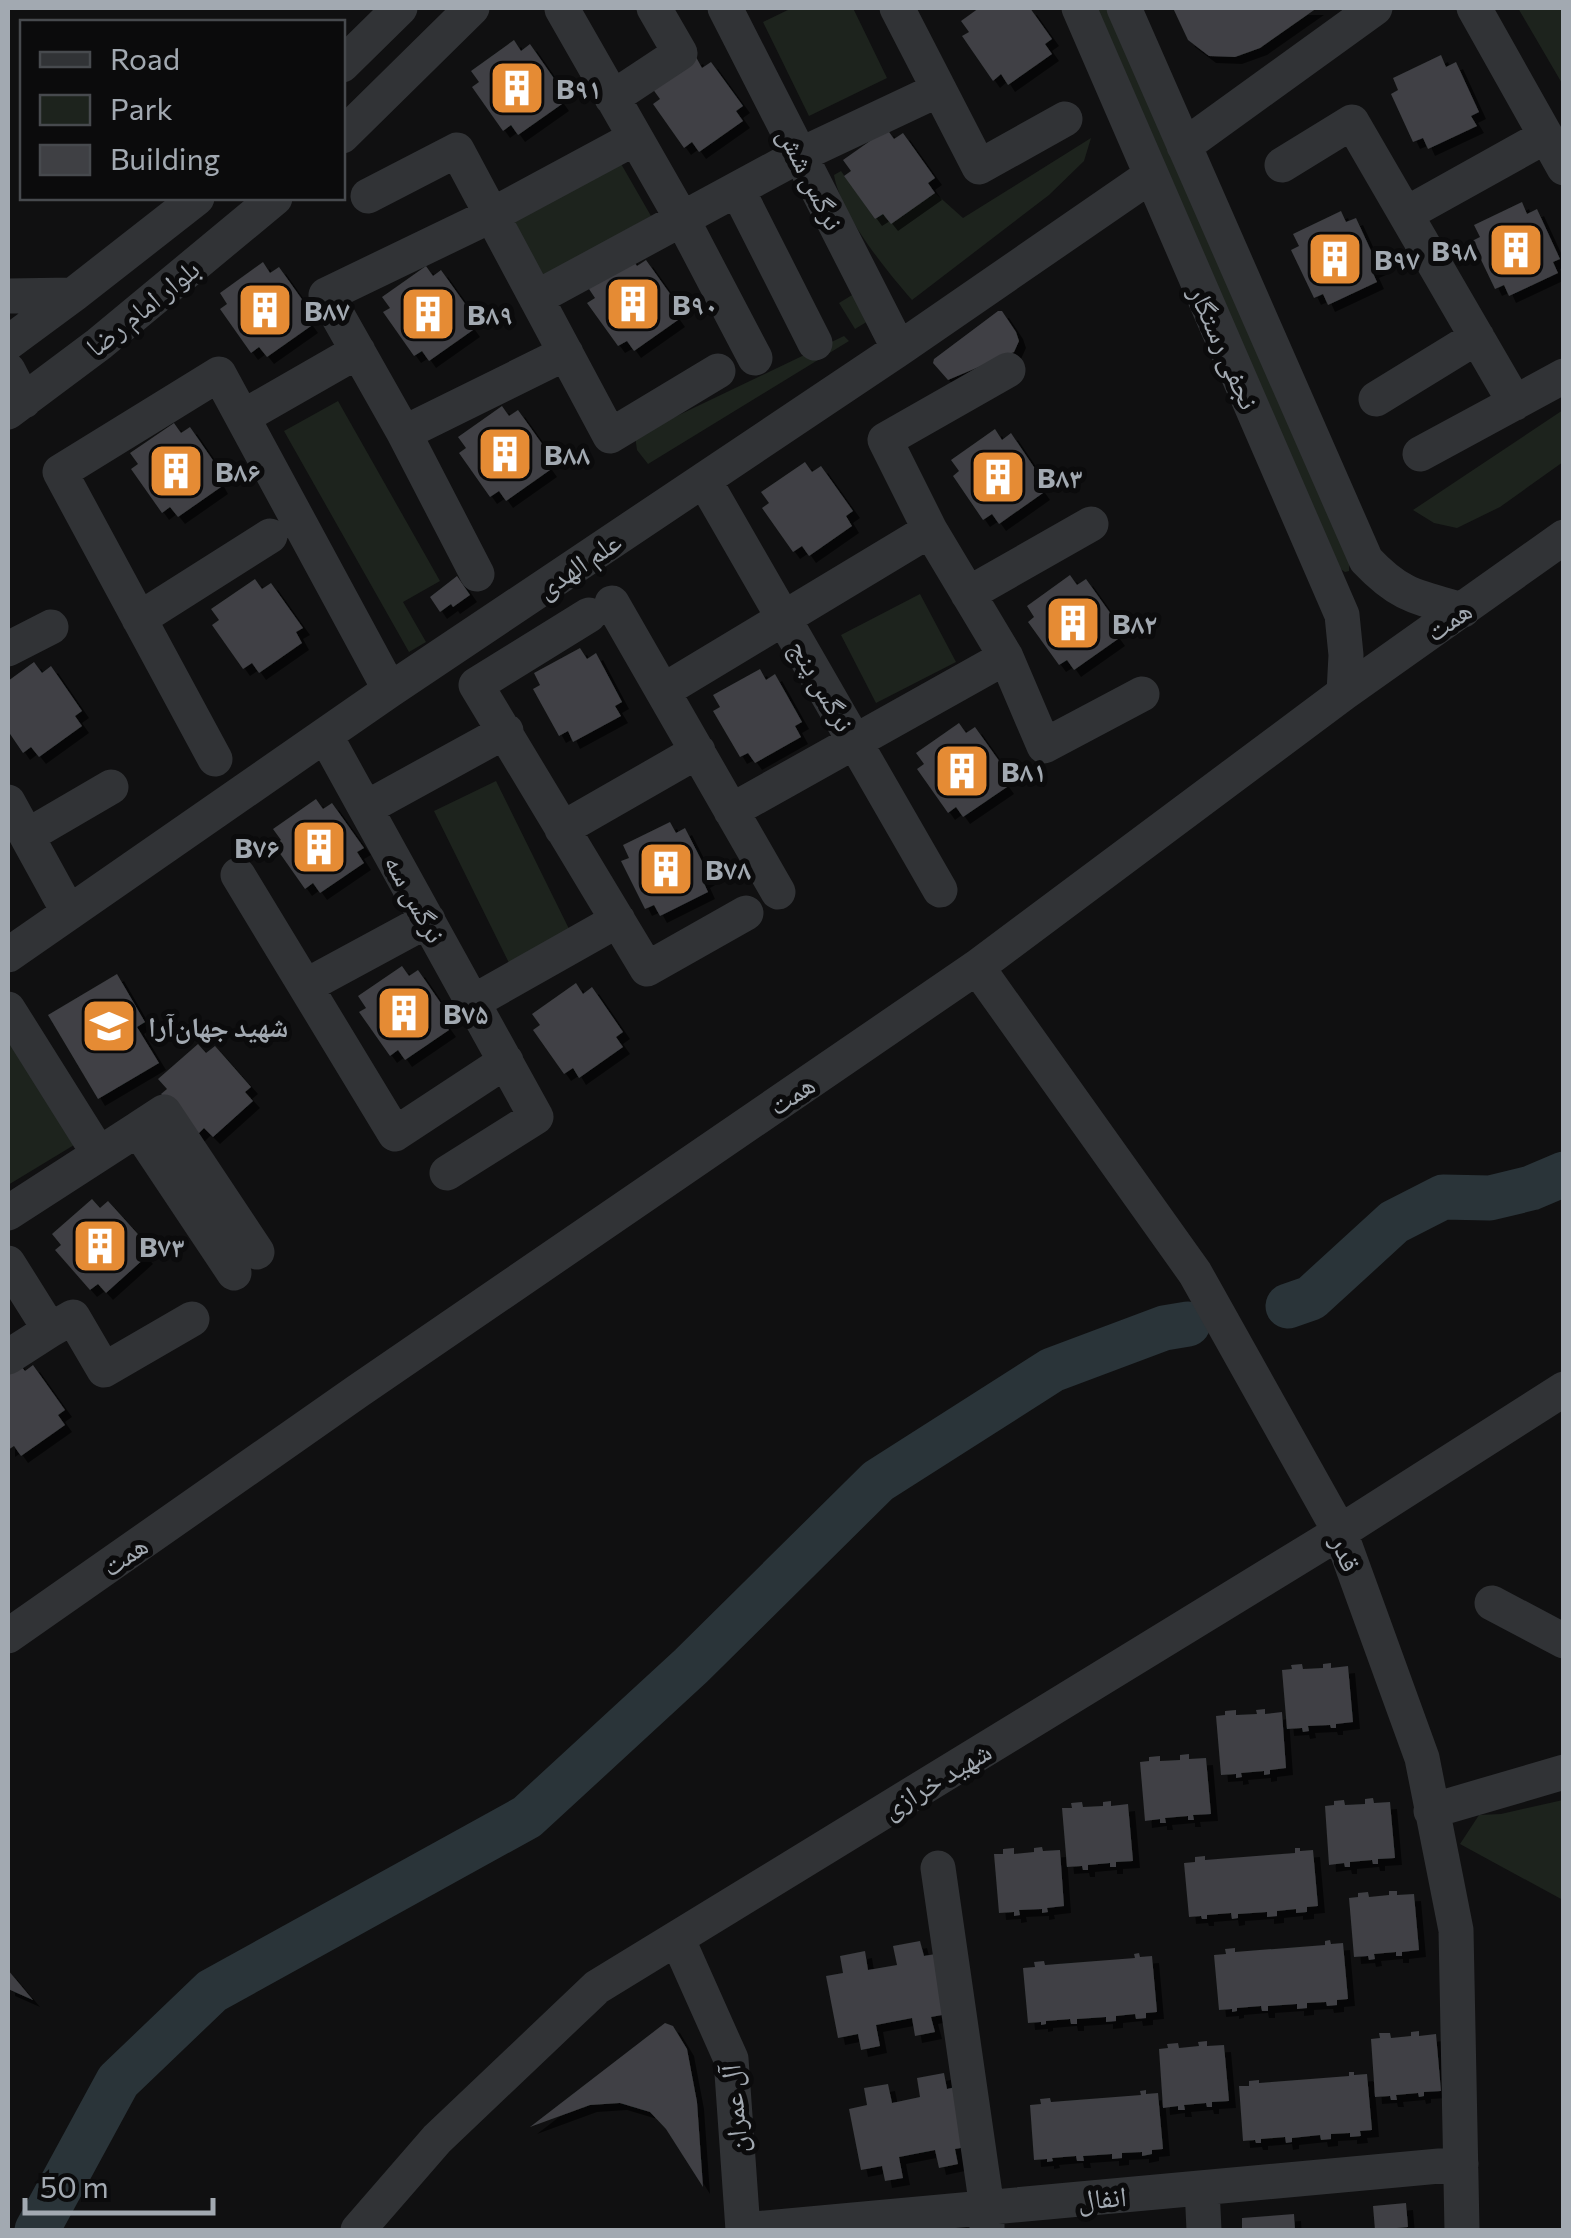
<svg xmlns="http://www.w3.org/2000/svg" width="1571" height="2238" font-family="Commissioner,'Noto Naskh Arabic',sans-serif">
<defs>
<filter id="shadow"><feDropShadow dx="7" dy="7" stdDeviation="0" flood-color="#0009"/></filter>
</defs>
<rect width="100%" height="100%" fill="#101011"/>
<path fill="#1d231d" d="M792,8H853L887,78L809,116L763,22Z
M1093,8H1108L1349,559V571L1345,572L1339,568Z
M1518,8H1563V85Z
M1091,138L1084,161L1049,195L912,300C885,269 841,215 834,175L841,171L875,219L883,214L891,223L935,193L963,218Z
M620,162L651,216L544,276L513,222Z
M857,292L873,318L855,329L839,303Z
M844,336L849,341L648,464L637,450L635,436Z
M338,401L440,581L403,602L426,642L409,652L284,431Z
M1563,410V462L1500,507L1457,528L1434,523L1413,510Z
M920,594L956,662L876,703L841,635Z
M496,781L573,937L511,967L434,811Z
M8,1025L79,1142L8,1185Z
M1563,1800V1900L1460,1844L1479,1815L1501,1814Z"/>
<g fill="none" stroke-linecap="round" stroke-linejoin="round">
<path stroke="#2a3439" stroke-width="45" d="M1288,1306L1311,1298L1394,1222L1443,1197L1490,1198L1531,1188L1564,1174
M37,2230L118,2081L212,1991L527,1817L691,1666L878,1481L1052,1370L1164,1328L1188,1324"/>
</g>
<path fill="#3f4044" filter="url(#shadow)" d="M979,8H1030L1052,39L1045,44L1052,54L1008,85L1001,74L993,81L962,36L969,32L961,21Z
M1173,8H1317L1260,48L1235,57L1209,56L1188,40Z
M514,40L521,51L530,44L562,90L555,94L562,104L518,135L511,125L503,131L472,87L479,82L471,71Z
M1441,55L1446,67L1456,62L1479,112L1471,116L1477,126L1428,149L1423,138L1413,142L1391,94L1398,90L1393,78Z
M696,57L702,68L711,62L743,106L736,111L743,121L699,152L692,142L684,148L653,104L660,99L652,88Z
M887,129L894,139L903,133L935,178L928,183L935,193L891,224L883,214L875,219L844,176L851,171L843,160Z
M1522,202L1527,214L1537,209L1560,259L1553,262L1558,273L1509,296L1504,285L1495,289L1472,241L1480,237L1474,225Z
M1341,211L1346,222L1356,218L1379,268L1372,271L1377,282L1328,305L1323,294L1314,298L1291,250L1299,246L1293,234Z
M630,256L637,266L646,260L678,305L671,310L678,320L634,351L627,341L618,346L587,303L595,298L587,286Z
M263,262L270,273L279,267L311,312L304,316L311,326L267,357L259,347L251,353L220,309L227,304L220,293Z
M426,266L433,276L441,270L473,315L466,320L473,330L429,361L422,351L414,356L383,312L390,308L382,297Z
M998,311H1002L1016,332L1019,341L1014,352L948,380L933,363L934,359Z
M502,406L509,416L518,410L550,455L543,460L550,470L506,501L499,491L490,497L459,453L466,448L458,437Z
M174,423L181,433L190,427L221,472L215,476L221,487L178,517L170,507L162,513L131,469L138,464L130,453Z
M995,429L1002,440L1011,433L1042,479L1036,483L1043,493L999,524L992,514L983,520L953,476L959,471L951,460Z
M805,462L812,472L821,466L853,511L846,516L852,526L809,556L802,546L793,552L762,508L769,503L761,492Z
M1070,575L1077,585L1086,579L1118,624L1111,629L1118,639L1074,670L1067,660L1059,665L1028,622L1034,617L1027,606Z
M457,576L470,595L453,607L451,604L440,612L430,597Z
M255,579L262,589L271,583L303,628L296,632L302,643L259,673L252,663L243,669L212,625L219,620L211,609Z
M580,648L587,659L596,653L622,702L615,706L621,716L573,742L568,731L559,736L533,689L540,685L534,673Z
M34,662L42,673L51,666L82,711L75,716L82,726L39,757L31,747L23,753L8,731V681Z
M760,669L766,680L775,674L802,722L795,726L801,737L755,763L748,753L740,757L713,711L720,707L713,695Z
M959,723L966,733L975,727L1007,772L1000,777L1007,787L963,817L956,807L948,813L917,769L924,764L916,753Z
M316,799L323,809L332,803L364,848L357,852L364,863L320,893L313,883L305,889L274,845L281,840L273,829Z
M670,822L676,833L685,828L710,877L703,881L708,892L660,916L654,905L645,909L621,861L629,858L623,845Z
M402,966L409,976L418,970L449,1015L442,1020L449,1030L405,1060L398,1050L390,1056L359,1012L366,1008L358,996Z
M117,974L145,1022L137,1027L159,1063L98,1099L48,1015Z
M576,983L583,994L592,987L623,1032L616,1037L623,1047L579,1078L573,1068L564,1074L533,1030L540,1025L532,1014Z
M198,1044L206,1053L215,1046L251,1087L245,1092L253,1101L213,1137L204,1128L197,1135L161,1094L167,1089L158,1079Z
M92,1199L100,1208L108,1201L145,1242L138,1248L146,1257L106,1293L98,1284L90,1290L55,1250L61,1245L52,1234Z
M17,1361L25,1371L33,1365L65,1410L58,1415L65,1425L21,1456L14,1446L8,1450V1368Z
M1331,1663V1668L1348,1666L1353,1722L1336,1724V1728H1331L1330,1725L1308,1726L1309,1731L1303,1732L1302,1728L1287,1729L1282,1670L1292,1669L1291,1665L1302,1664L1303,1669L1323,1668V1664Z
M1265,1709V1714L1282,1712L1286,1768L1270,1770V1774L1264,1775V1771L1241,1773L1242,1777L1236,1778V1774L1221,1775L1216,1716L1225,1715V1711L1236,1710V1715L1257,1714L1256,1710Z
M1189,1754V1759L1206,1758L1211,1814L1193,1815L1194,1820H1188V1816L1165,1818L1166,1823H1160V1819L1145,1821L1140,1762L1149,1761V1757L1160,1756V1761L1180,1760V1755Z
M1373,1798L1374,1803L1390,1802L1395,1858L1378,1859V1864H1373L1372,1860L1350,1862V1867H1345L1344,1863L1329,1865L1325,1806L1334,1805V1801L1344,1800L1345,1805L1365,1804V1799Z
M1111,1801V1806L1128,1804L1133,1861L1116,1862V1867H1110V1863L1088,1865V1870H1083L1082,1866L1067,1867L1062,1808H1072L1071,1803L1082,1802L1083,1807L1103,1806V1802Z
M1042,1847L1043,1851L1060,1850L1064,1906L1047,1908L1048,1912L1042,1913V1909L1019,1910L1020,1915L1014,1916V1912L999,1913L994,1854H1003V1849L1014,1848V1854L1034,1852V1848Z
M1295,1848H1300V1851L1313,1850L1318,1906L1307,1907V1912L1296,1913V1909L1277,1911V1916L1267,1917V1912L1238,1914V1918L1232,1919L1231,1913L1207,1915V1919H1202L1201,1916L1189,1917L1184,1863L1195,1862V1857L1205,1856V1860L1295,1853Z
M1389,1891H1397V1895L1414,1894L1419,1950L1402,1952V1956H1396V1952L1374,1954L1375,1959L1369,1960L1368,1956L1354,1957L1349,1898L1358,1897V1893L1368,1892L1369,1897L1389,1895Z
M1330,1940L1331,1944L1343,1943L1348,1999L1337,2000V2005L1327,2006L1326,2002L1307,2003V2008L1297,2009V2004L1268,2006V2011H1262L1261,2006L1237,2008V2011L1232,2012V2009L1219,2010L1214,1955L1226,1954L1225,1949L1235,1948V1952L1325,1945V1941Z
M920,1941L924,1956L941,1953L953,2013L931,2017L935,2032L915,2036L912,2018L876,2025L880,2046L861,2050L858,2034L838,2038L826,1976L843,1973L840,1956L865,1951L868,1970L897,1965L893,1946Z
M1139,1953L1140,1957L1152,1956L1157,2012L1146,2013V2018L1136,2019L1135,2014L1116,2016V2021L1106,2022V2017L1077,2019V2024H1071L1070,2019L1046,2021V2024L1041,2025V2022L1028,2023L1023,1968L1035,1967L1034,1962L1044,1961L1045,1965L1135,1958L1134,1954Z
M8,1970L33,2000L8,1989Z
M665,2023L673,2026L687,2049L697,2102L703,2187L666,2129L650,2112L620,2103L590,2105L530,2127Z
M1419,2031V2036L1436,2034L1441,2091L1424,2092V2096L1419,2097L1418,2093L1396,2095L1397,2100H1391L1390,2096L1375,2097L1371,2039L1380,2038L1379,2033H1390L1391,2038L1411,2036V2032Z
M1207,2041V2046L1224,2045L1229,2101L1212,2102V2107H1207L1206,2103L1184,2105L1185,2110H1178V2106L1163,2108L1159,2049L1168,2048L1167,2044L1178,2043L1179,2048L1199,2046L1198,2042Z
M1349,2072H1354V2075L1367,2074L1372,2130L1360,2131L1361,2136L1350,2137V2133L1331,2134V2139L1321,2140L1320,2135L1292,2138V2142L1286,2143L1285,2137L1261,2139V2143H1256L1255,2140L1243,2141L1239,2086H1249V2081L1259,2080V2083L1349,2076Z
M944,2073L947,2089L964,2085L977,2145L955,2149L958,2164L939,2168L935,2150L899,2157L903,2178L885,2181L882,2166L861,2170L849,2109L867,2105L864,2088L888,2084L892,2103L920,2097L917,2078Z
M1146,2090V2094L1158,2093L1163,2149L1152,2150V2154L1142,2156V2152L1122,2153V2158L1112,2159V2154L1083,2156L1084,2161H1077L1076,2156L1052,2158L1053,2161L1047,2162V2159L1034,2160L1030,2105L1041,2104L1040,2099L1050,2098L1051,2102L1141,2095L1140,2091Z
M1406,2203L1408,2227L1375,2230L1373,2206Z
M1294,2214L1295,2230H1242V2218Z"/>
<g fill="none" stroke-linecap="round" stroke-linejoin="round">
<path stroke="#313336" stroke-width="35" d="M725,8L899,349
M897,8L979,167L1065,119
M1079,8L1342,615L1346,655L1344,693
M1124,8L1366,560C1400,596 1416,597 1463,610
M1474,8L1564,168
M562,9L682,219L755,358
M342,65L400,8
M612,98L680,53L654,8
M342,136L472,8
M1184,146L1375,8
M1282,165L1352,122L1515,403
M737,189L815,343
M368,196L457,150L610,436L718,371
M1406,214L1546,136
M8,296L73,295
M536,298L800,155L938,90
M8,343L73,295L197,198
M8,370L24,401
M1008,370L885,440L930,530L1006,657L1044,746L1142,694
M1376,399L1477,337
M8,412L99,344L275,198
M243,417L358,351
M404,433L566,353
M1420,454L1564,376
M704,480L940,890
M477,574L404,433L326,295L492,215L635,138
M968,594L1091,524
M612,603L778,892
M589,615L476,685L647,969L746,913
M139,619L270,536
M8,649L51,627
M663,691L930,530
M325,735L536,1117L447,1173
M215,759L60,472L219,374L390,690
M8,802L69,913
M366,808L506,731
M731,811L1006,657
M562,829L698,751
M27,836L111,787
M238,875L395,1134L506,1061
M8,955L390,690L899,349L1150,176
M977,967L1195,1273L1340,1532L1422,1758L1456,1930L1462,2230
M306,986L428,920
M473,1002L618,920
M8,1009L99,1154
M138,1129L164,1112L257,1252
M8,1213L138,1129L234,1273
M8,1263L50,1330L8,1357
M50,1330L73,1317L104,1370L192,1319
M1492,1603L1564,1641
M8,1636L358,1391L977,967L1344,693L1564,537
M1431,1811L1564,1772
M938,1868L987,2208V2230
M677,1938L731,2059L743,2230
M1202,2188L1204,2230
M358,2230L437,2139L597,1987L1340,1532L1564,1389
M743,2230L1461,2164"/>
</g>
<defs>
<g id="building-square" transform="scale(2.875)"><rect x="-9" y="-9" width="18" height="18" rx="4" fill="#e58b34" stroke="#0b0b0c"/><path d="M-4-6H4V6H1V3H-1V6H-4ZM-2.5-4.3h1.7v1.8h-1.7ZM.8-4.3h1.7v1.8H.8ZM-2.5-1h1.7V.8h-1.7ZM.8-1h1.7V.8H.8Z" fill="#fff"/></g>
<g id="school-square" transform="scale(2.875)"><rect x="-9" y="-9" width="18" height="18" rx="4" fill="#e58b34" stroke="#0b0b0c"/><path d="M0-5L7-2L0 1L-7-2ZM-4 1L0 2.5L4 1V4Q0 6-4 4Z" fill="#fff"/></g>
</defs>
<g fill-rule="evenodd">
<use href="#building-square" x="517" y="88"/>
<use href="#building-square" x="1516" y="250"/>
<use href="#building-square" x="1335" y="259"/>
<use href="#building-square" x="633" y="304"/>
<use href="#building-square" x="265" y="310"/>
<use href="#building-square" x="428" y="314"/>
<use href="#building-square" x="505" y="454"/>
<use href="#building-square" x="176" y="471"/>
<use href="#building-square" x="998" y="477"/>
<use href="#building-square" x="1073" y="623"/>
<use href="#building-square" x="962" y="771"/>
<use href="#building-square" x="319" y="847"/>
<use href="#building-square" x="666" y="869"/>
<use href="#building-square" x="404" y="1013"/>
<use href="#school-square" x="109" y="1026"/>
<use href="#building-square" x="100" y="1246"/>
</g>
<g text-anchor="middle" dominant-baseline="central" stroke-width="10" stroke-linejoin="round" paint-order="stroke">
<g font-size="28" font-weight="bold" fill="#a2a9b1" stroke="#0b0b0c" text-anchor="start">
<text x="556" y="88">B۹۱</text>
<text x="1477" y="250" text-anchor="end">B۹۸</text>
<text x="1374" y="259">B۹۷</text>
<text x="672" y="304">B۹۰</text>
<text x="304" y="310">B۸۷</text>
<text x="467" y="314">B۸۹</text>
<text x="544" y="454">B۸۸</text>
<text x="215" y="471">B۸۶</text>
<text x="1037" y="477">B۸۳</text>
<text x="1112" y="623">B۸۲</text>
<text x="1001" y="771">B۸۱</text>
<text x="280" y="847" text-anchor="end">B۷۶</text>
<text x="705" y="869">B۷۸</text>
<text x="443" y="1013">B۷۵</text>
<text x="148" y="1026">شهید جهان‌آرا</text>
<text x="139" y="1246">B۷۳</text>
</g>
<g font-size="28" fill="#a2a9b1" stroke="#0b0b0c">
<text transform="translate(812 178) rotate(63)">نرگس شش</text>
<text transform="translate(142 307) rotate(-39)">بلوار امام رضا</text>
<text transform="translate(1225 347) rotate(66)">نجفی رستگار</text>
<text transform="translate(578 564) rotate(-34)">علم الهدی</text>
<text transform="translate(1448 620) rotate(-35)">همت</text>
<text transform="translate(823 685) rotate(60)">نرگس پنج</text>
<text transform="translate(416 898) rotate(61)">نرگس سه</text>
<text transform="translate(791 1094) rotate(-34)">همت</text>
<text transform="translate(1347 1553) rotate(69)">قدر</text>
<text transform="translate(124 1555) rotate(-35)">همت</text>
<text transform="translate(936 1779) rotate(-31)">شهید خرازی</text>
<text transform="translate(733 2109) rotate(-95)">آل عمران</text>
<text transform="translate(1102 2197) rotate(-5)">انفال</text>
</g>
</g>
<rect width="1571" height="2238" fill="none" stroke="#a2a9b1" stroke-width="20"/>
<rect x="20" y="20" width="325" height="180" fill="#0b0b0c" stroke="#474a4e" stroke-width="2.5"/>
<rect x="40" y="52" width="50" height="15" fill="#313336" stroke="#474a4e" stroke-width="2.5"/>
<text x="110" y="70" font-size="30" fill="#a2a9b1">Road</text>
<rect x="40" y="95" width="50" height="30" fill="#1d231d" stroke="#474a4e" stroke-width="2.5"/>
<text x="110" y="120" font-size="30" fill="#a2a9b1">Park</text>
<rect x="40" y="145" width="50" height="30" fill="#3f4044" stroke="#474a4e" stroke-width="2.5"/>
<text x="110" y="170" font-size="30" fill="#a2a9b1">Building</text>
<path d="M25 2198v15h188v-15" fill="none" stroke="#a2a9b1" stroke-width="5"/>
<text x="40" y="2198" font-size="30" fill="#a2a9b1" stroke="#0b0b0c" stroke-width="8" paint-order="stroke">50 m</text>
</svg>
